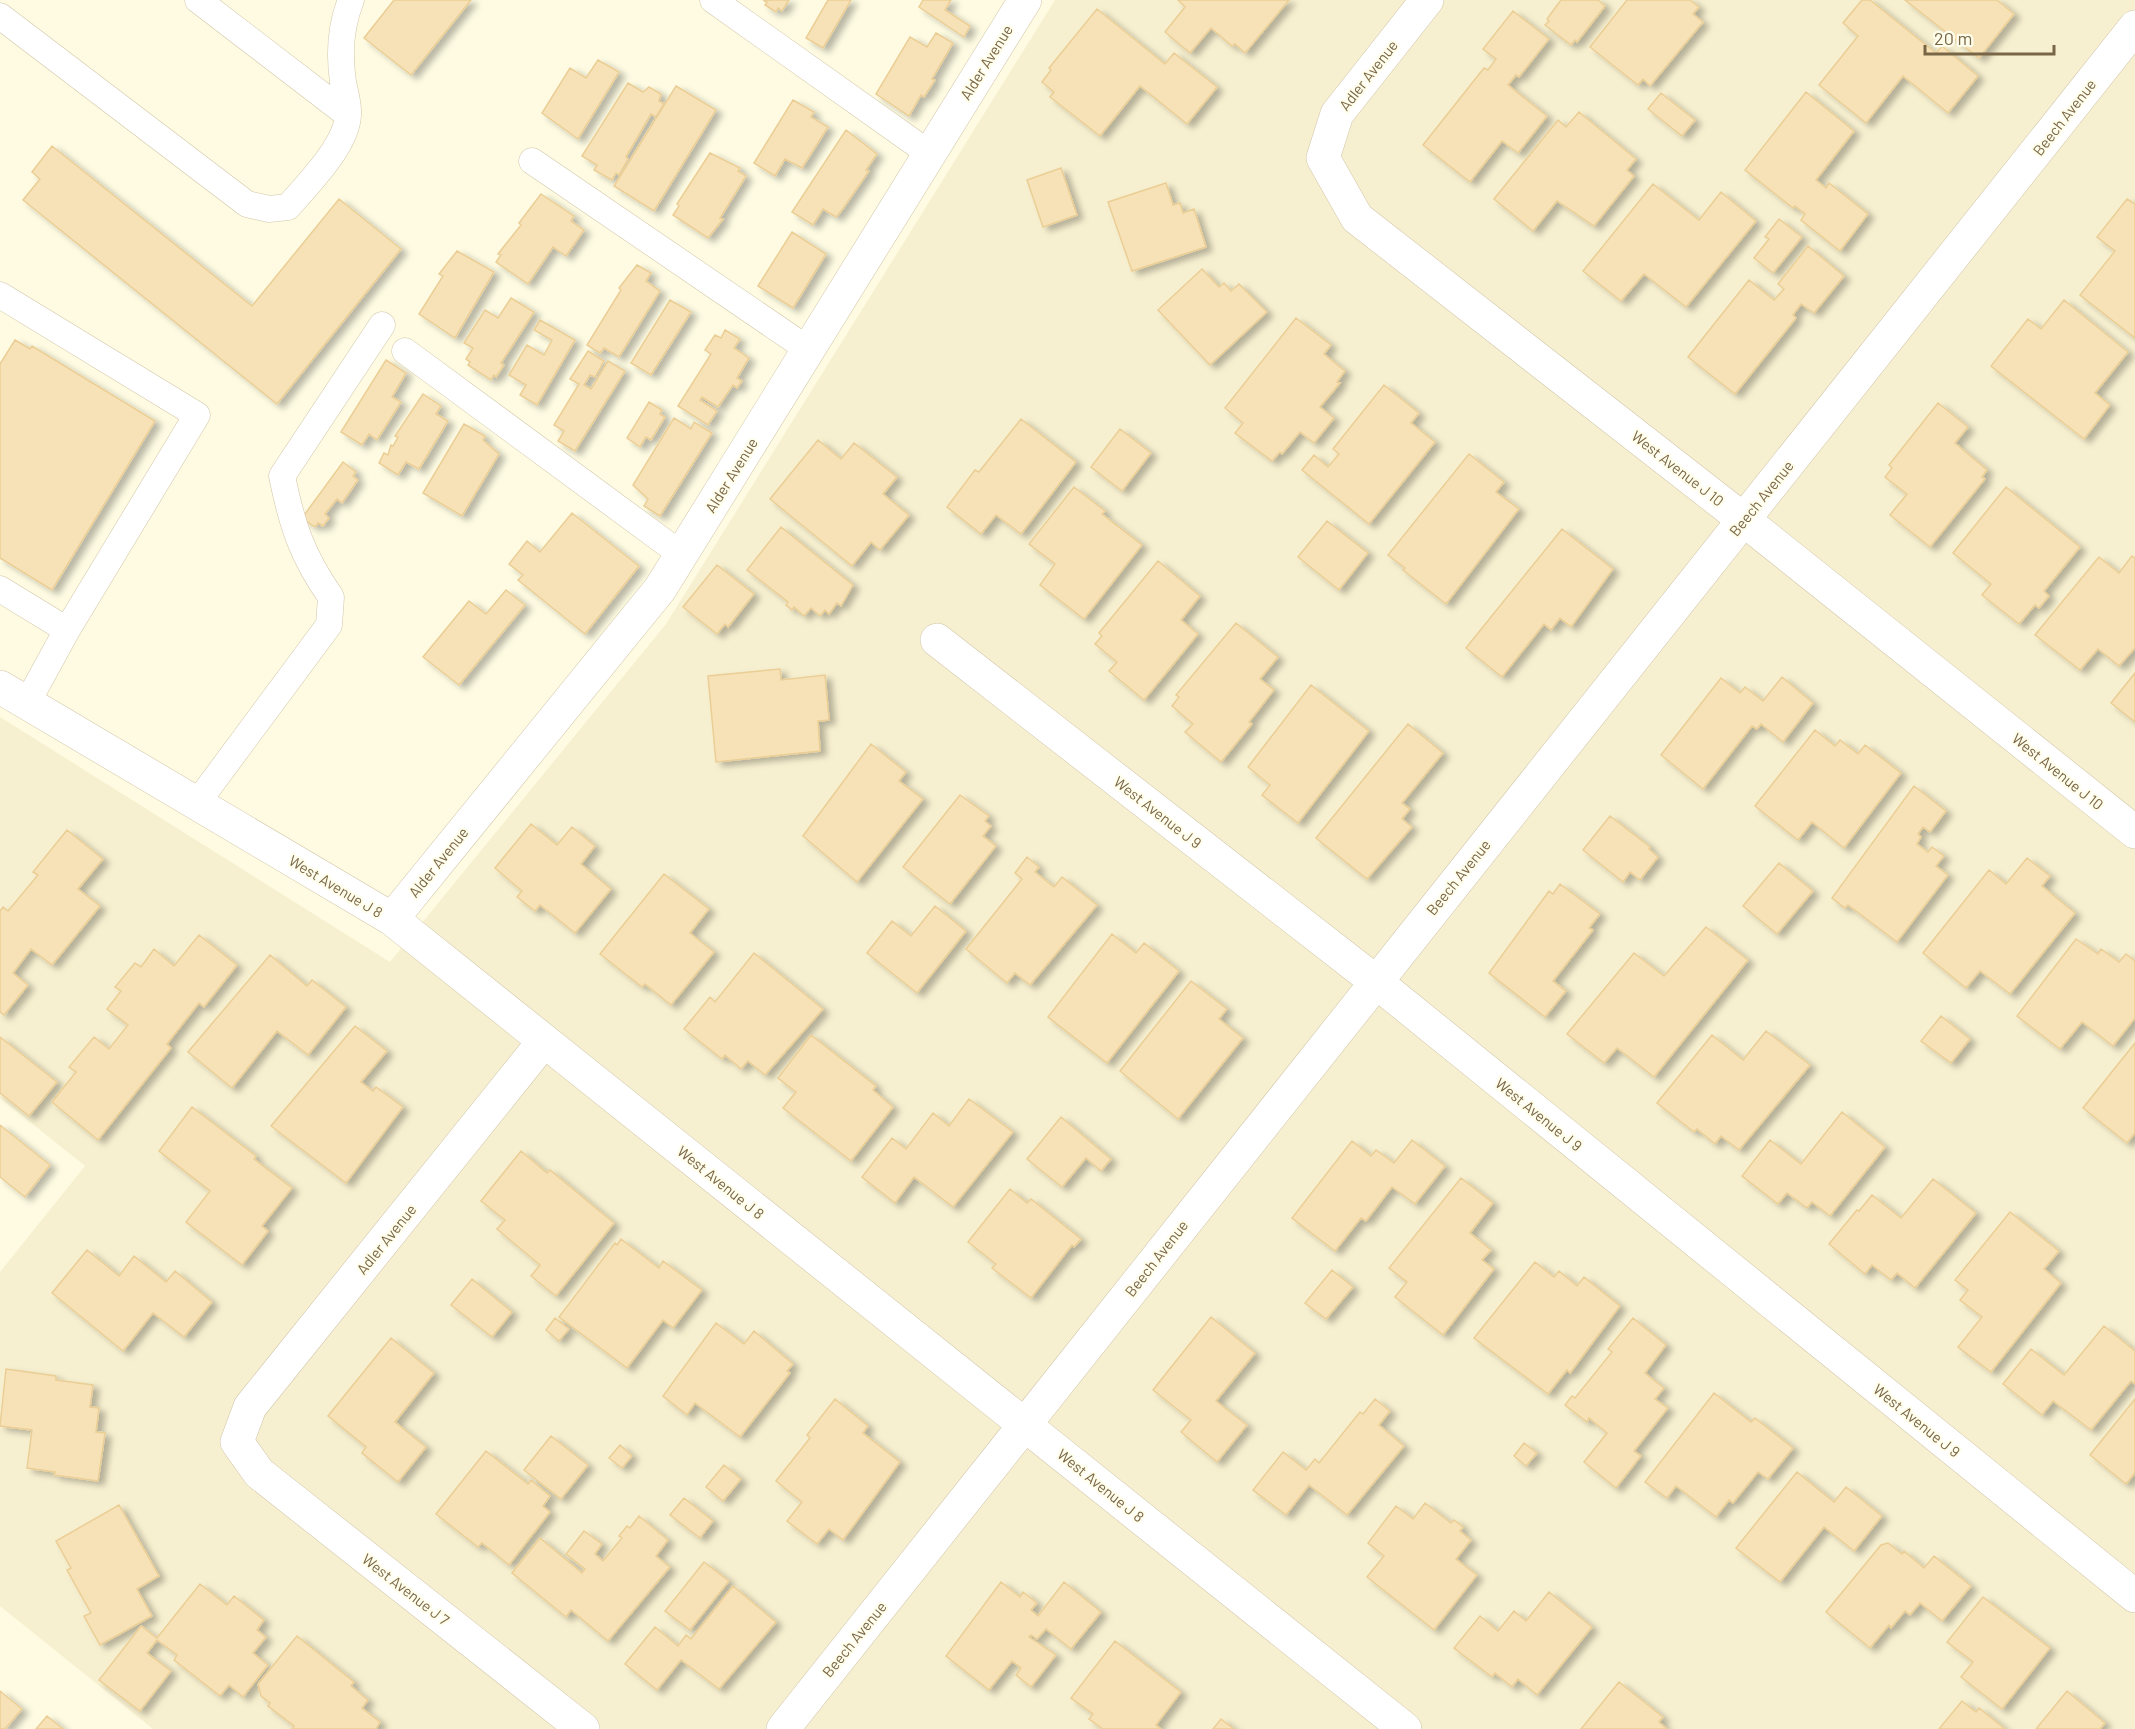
<svg xmlns="http://www.w3.org/2000/svg" width="2135" height="1729" font-family="Barlow,sans-serif">
<defs>
<filter id="shadow"><feDropShadow dx="6" dy="4" stdDeviation="3" flood-color="#0004"/></filter>
</defs>
<rect width="100%" height="100%" fill="#fefbe2"/>
<path fill="#f7f0d0" d="M1055,0H2135V1729H153L0,1606V1272L85,1166L0,1098V717L390,962L666,624Z"/>
<path fill="#f7e2b7" stroke="#ebce95" stroke-width="1.5" filter="url(#shadow)" d="M394,0H471L411,75L364,38Z
M763,0H789L782,11L778,8L776,12L765,5L767,2Z
M828,0H851L823,48L806,38Z
M923,0H951L945,10L970,26L964,37L919,7Z
M1289,0L1245,53L1235,44L1232,46L1211,28L1190,53L1165,32L1185,7L1178,0Z
M1561,0H1598L1605,6L1577,42L1575,40L1571,45L1545,25L1549,21L1547,19Z
M1627,0H1690L1699,7L1693,14L1703,22L1650,86L1643,79L1638,85L1590,47Z
M1862,0H1870L1936,53L1942,46L1978,76L1948,113L1903,76L1866,123L1819,85L1858,36L1843,23Z
M1905,0H1997L2014,14L1979,58Z
M1097,9L1165,64L1174,53L1217,87L1187,124L1140,86L1100,136L1050,97L1054,92L1042,82L1051,70L1049,68Z
M1513,11L1549,39L1519,77L1516,75L1508,85L1547,116L1518,153L1502,141L1470,182L1423,145L1484,68L1488,70L1496,59L1483,49Z
M936,33L953,43L932,79L935,80L924,97L921,95L909,116L876,94L910,37L927,47Z
M598,60L619,72L578,139L542,113L570,68L586,78Z
M628,83L643,92L649,87L661,94L659,101L664,104L656,117L651,114L626,157L628,159L619,175L616,173L612,180L594,170L597,165L582,156Z
M676,86L716,110L654,211L614,186Z
M1806,92L1854,131L1816,180L1826,188L1829,183L1868,214L1840,251L1801,220L1805,214L1795,206L1793,208L1745,170Z
M1661,93L1695,120L1682,136L1648,109Z
M793,100L814,112L811,117L828,127L802,168L785,159L775,176L754,163Z
M1579,112L1636,159L1627,170L1634,176L1594,226L1557,201L1533,231L1494,199L1558,120L1566,127Z
M846,130L877,154L866,170L869,171L842,210L836,217L823,209L813,225L792,212Z
M52,146L252,306L339,199L401,249L277,404L23,200L40,179L32,172Z
M710,153L740,168L738,171L746,176L720,218L723,219L708,238L673,215L679,206L677,204Z
M1061,168L1077,215L1043,227L1027,180Z
M1166,183L1173,205L1180,203L1183,213L1194,209L1206,247L1132,271L1108,202Z
M1653,184L1699,220L1721,192L1756,221L1686,307L1644,274L1621,301L1583,271Z
M541,194L574,216L571,221L584,230L566,256L553,247L528,284L496,262L501,255L498,254L521,225L519,223Z
M2127,199L2135,204V338L2080,295L2115,251L2097,237Z
M1779,219L1802,237L1773,273L1754,258L1769,239L1765,237Z
M792,232L826,254L793,308L758,286Z
M1808,246L1844,276L1814,313L1801,304L1793,315L1796,318L1735,394L1688,357L1749,280L1774,300L1784,289L1778,284Z
M457,251L494,272L455,338L419,314L443,276L439,274Z
M637,265L651,273L646,281L660,291L619,357L604,348L600,353L587,345L621,290L619,288Z
M1202,269L1219,287L1224,283L1231,291L1239,284L1267,312L1210,365L1158,310Z
M511,298L534,312L501,363L504,365L496,377L494,375L491,380L468,365L470,362L466,359L473,348L464,343L485,310L498,318Z
M670,300L691,312L651,375L631,363Z
M2064,300L2128,352L2095,393L2110,405L2084,439L1991,366L2028,319L2041,329Z
M1296,318L1331,345L1324,354L1345,371L1337,382L1340,383L1320,407L1334,418L1314,443L1300,432L1282,454L1280,452L1272,461L1235,433L1243,423L1225,408Z
M540,320L575,340L537,405L520,395L526,385L509,375L527,345L544,355L552,340L534,330Z
M725,330L740,339L734,348L749,358L737,378L742,381L737,388L733,385L718,407L702,397L700,400L717,411L708,425L678,406L711,354L705,350L715,335L721,338Z
M15,340L30,349L32,346L155,421L52,590L0,558V364Z
M588,351L604,361L595,377L590,375L584,385L591,389L608,361L625,371L575,451L558,441L564,431L554,425L579,384L570,379Z
M386,360L406,373L392,397L401,402L377,440L369,434L362,445L341,432Z
M1384,385L1419,413L1411,423L1435,442L1369,524L1302,470L1314,455L1328,467L1339,454L1333,449Z
M423,394L441,406L436,414L448,421L419,469L406,462L398,475L379,463L384,453L388,455L391,445L393,446L398,437L395,436Z
M649,402L662,410L660,414L665,417L651,440L646,437L640,447L627,438Z
M1938,403L1968,427L1955,443L1987,470L1982,477L1985,479L1930,547L1890,515L1907,494L1885,477L1892,468L1889,465Z
M674,418L691,429L694,422L712,433L660,516L644,506L648,499L633,485Z
M1021,419L1076,462L1021,534L996,515L981,534L947,507L975,470L979,472Z
M464,424L485,436L483,440L499,454L462,516L423,493Z
M1120,429L1151,453L1122,491L1091,467Z
M818,440L841,459L854,443L897,477L883,494L909,515L880,550L871,542L852,566L770,499Z
M1469,454L1504,482L1496,492L1519,509L1446,604L1403,570L1405,568L1388,555Z
M343,462L356,472L353,476L358,480L342,503L337,499L325,514L329,518L323,526L318,523L315,527L302,518Z
M1074,487L1105,511L1102,514L1142,545L1084,619L1040,585L1055,564L1029,544Z
M2006,487L2080,547L2044,591L2049,596L2039,608L2035,605L2019,624L1982,595L1991,584L1953,553Z
M572,513L639,566L585,634L518,580L523,575L509,564L527,541L540,552Z
M1327,521L1368,553L1339,590L1298,557Z
M781,527L853,585L841,606L837,603L829,614L825,610L820,616L811,608L804,616L794,607L792,610L786,605L788,602L747,570Z
M1562,529L1613,569L1571,627L1560,618L1551,630L1544,624L1502,677L1466,648Z
M2132,556L2135,558V648L2119,666L2098,649L2080,670L2035,635L2099,557L2119,573Z
M1158,561L1200,596L1181,620L1198,634L1144,700L1109,671L1117,662L1095,644L1102,636L1099,633Z
M717,565L754,594L728,627L725,624L717,634L683,607Z
M506,590L525,605L459,685L423,657L469,601L486,614Z
M1236,623L1278,657L1260,679L1274,690L1249,722L1252,724L1221,762L1185,732L1193,724L1172,706L1179,697L1176,695Z
M780,669L781,680L825,675L829,720L818,721L820,751L716,762L708,676Z
M2135,673V722L2111,703Z
M1782,677L1813,703L1783,742L1761,724L1757,729L1752,726L1703,789L1661,755L1721,678L1740,693L1745,687L1763,701Z
M1311,685L1369,731L1298,823L1262,795L1270,785L1248,767Z
M1408,724L1443,753L1402,803L1410,809L1402,819L1412,827L1367,879L1316,838Z
M1815,730L1835,746L1840,740L1858,754L1865,745L1901,773L1844,848L1812,822L1798,840L1755,806Z
M871,744L906,772L899,781L923,799L857,882L803,836Z
M1914,786L1946,811L1930,832L1923,827L1918,834L1921,837L1917,844L1928,852L1932,847L1944,856L1936,866L1948,875L1897,942L1848,905L1845,908L1832,898Z
M960,795L989,816L985,821L991,826L983,836L996,846L950,904L903,867Z
M1610,816L1650,847L1649,849L1658,857L1640,880L1630,872L1623,882L1583,850Z
M531,824L557,845L572,827L595,846L581,864L611,889L575,933L540,905L535,911L517,897L522,891L495,868Z
M67,830L103,859L78,889L100,906L52,965L31,949L13,973L28,985L4,1015L0,1012V911L3,907L8,911L38,875L33,872Z
M1027,857L1039,867L1035,872L1054,887L1062,877L1097,905L1030,985L1015,973L1007,983L966,949L1022,879L1015,873Z
M2027,858L2050,876L2042,886L2075,913L2010,994L1980,971L1966,988L1923,953L1989,870L2006,884Z
M1779,863L1813,891L1777,934L1743,906Z
M664,874L709,909L690,933L714,952L671,1005L645,984L642,987L600,954Z
M1560,884L1600,914L1589,928L1593,930L1553,981L1566,991L1545,1017L1489,973L1549,891L1553,894Z
M935,906L966,931L917,993L867,953L892,921L911,936Z
M1706,927L1748,960L1654,1077L1617,1048L1604,1063L1567,1034L1634,953L1664,976Z
M1112,934L1136,953L1144,943L1179,971L1107,1063L1048,1017Z
M199,935L237,965L204,1007L199,1003L167,1044L171,1048L98,1140L52,1102L76,1072L69,1067L94,1037L109,1049L128,1025L107,1009L121,991L115,987L135,963L141,967L154,949L174,966Z
M2076,939L2098,954L2101,949L2119,962L2126,954L2135,961V1018L2113,1046L2082,1022L2060,1049L2017,1016Z
M754,953L823,1009L765,1075L748,1061L741,1069L725,1055L722,1059L684,1029L710,997L715,1002Z
M270,955L307,986L312,980L346,1007L308,1055L277,1031L232,1088L188,1052Z
M1191,981L1227,1009L1219,1019L1243,1038L1178,1119L1120,1071Z
M1941,1016L1970,1039L1951,1063L1921,1041Z
M355,1026L387,1051L361,1082L373,1091L376,1087L403,1107L346,1183L271,1126Z
M1766,1031L1810,1065L1739,1150L1721,1136L1715,1144L1697,1129L1694,1132L1657,1103L1712,1035L1743,1060Z
M811,1035L876,1086L873,1090L893,1107L851,1161L783,1108L796,1092L778,1078Z
M0,1037L57,1082L29,1116L0,1093Z
M2135,1043V1133L2127,1143L2083,1108Z
M969,1099L1013,1132L953,1207L914,1177L895,1203L862,1177L892,1138L906,1149L933,1113L949,1126Z
M192,1107L256,1156L254,1159L292,1188L262,1226L268,1231L242,1265L186,1222L210,1191L159,1151Z
M1842,1112L1885,1147L1830,1216L1812,1202L1807,1208L1787,1193L1778,1204L1742,1176L1770,1140L1801,1164Z
M1061,1117L1111,1159L1101,1171L1086,1158L1062,1187L1027,1159Z
M0,1125L50,1165L25,1197L0,1177Z
M1412,1140L1445,1166L1415,1204L1392,1187L1366,1221L1361,1218L1335,1251L1292,1218L1352,1141L1371,1156L1376,1150L1394,1163Z
M521,1151L547,1173L550,1170L614,1223L556,1296L531,1276L540,1265L497,1229L505,1220L481,1201Z
M1461,1178L1493,1203L1470,1233L1491,1250L1482,1260L1494,1269L1443,1335L1395,1297L1407,1282L1389,1268Z
M1933,1179L1976,1213L1915,1288L1897,1273L1891,1280L1872,1265L1865,1274L1829,1244L1857,1210L1859,1211L1872,1195L1901,1218Z
M1010,1189L1027,1203L1031,1199L1081,1239L1074,1247L1072,1245L1031,1298L992,1268L996,1264L968,1242Z
M2010,1212L2059,1251L2044,1269L2061,1283L1991,1372L1958,1347L1982,1317L1960,1300L1968,1290L1955,1280Z
M621,1239L659,1268L663,1261L702,1290L673,1328L663,1320L627,1368L559,1317L615,1243L617,1245Z
M87,1250L119,1276L134,1256L166,1282L175,1271L212,1302L184,1337L153,1313L123,1351L52,1293Z
M1535,1262L1554,1277L1559,1271L1577,1286L1584,1277L1620,1306L1570,1373L1567,1370L1548,1394L1474,1338Z
M1332,1270L1353,1287L1326,1319L1305,1303Z
M472,1279L512,1312L492,1337L451,1305Z
M1211,1317L1255,1353L1216,1401L1247,1425L1217,1462L1181,1432L1191,1420L1153,1390Z
M555,1318L569,1329L559,1341L546,1330Z
M1633,1318L1666,1345L1645,1373L1664,1388L1655,1399L1668,1408L1634,1451L1641,1456L1616,1488L1584,1462L1607,1433L1589,1418L1587,1422L1565,1405L1572,1396L1575,1398L1612,1352L1608,1349Z
M716,1323L744,1344L754,1331L793,1364L787,1371L790,1373L740,1437L695,1403L687,1415L663,1396Z
M2104,1326L2135,1351V1384L2131,1381L2091,1430L2053,1401L2042,1415L2003,1384L2031,1349L2064,1375Z
M391,1338L434,1373L395,1422L426,1447L398,1482L362,1453L366,1447L328,1416Z
M6,1369L56,1376V1380L93,1385L90,1407L99,1408L96,1432L105,1433L98,1481L54,1475L55,1472L27,1468L32,1430L0,1426Z
M1714,1393L1751,1422L1755,1418L1793,1448L1768,1479L1758,1472L1733,1503L1729,1500L1716,1517L1676,1486L1667,1498L1645,1482Z
M835,1399L868,1426L863,1433L900,1462L843,1540L829,1529L817,1544L787,1521L802,1502L776,1481L810,1438L807,1435Z
M1375,1399L1390,1411L1379,1425L1404,1446L1347,1515L1309,1485L1286,1515L1253,1490L1283,1452L1306,1470L1315,1459L1319,1463L1360,1412L1363,1414Z
M2135,1399V1473L2126,1484L2090,1455Z
M551,1436L588,1465L561,1499L524,1470Z
M1524,1443L1537,1453L1526,1466L1514,1456Z
M620,1445L632,1456L622,1468L609,1458Z
M486,1451L528,1484L531,1480L550,1496L543,1506L550,1512L509,1565L482,1543L478,1547L436,1514Z
M724,1465L741,1479L723,1501L706,1487Z
M1797,1472L1834,1502L1846,1487L1882,1516L1854,1551L1824,1527L1780,1582L1736,1548Z
M684,1498L713,1521L700,1538L670,1515Z
M1425,1503L1451,1523L1454,1520L1463,1527L1460,1531L1471,1540L1456,1559L1477,1575L1434,1630L1367,1577L1384,1556L1368,1543L1396,1506L1413,1519Z
M119,1505L159,1576L137,1589L152,1616L100,1645L84,1616L91,1613L67,1570L71,1568L56,1541Z
M639,1516L668,1540L656,1556L670,1567L608,1641L571,1610L566,1617L512,1573L540,1538L582,1573L585,1569L566,1554L584,1531L602,1544L595,1554L603,1561L622,1538L619,1536L627,1526L630,1528Z
M1888,1543L1902,1554L1904,1551L1924,1568L1934,1556L1971,1586L1942,1621L1920,1603L1910,1615L1905,1611L1891,1628L1889,1625L1870,1648L1826,1612L1881,1545Z
M704,1562L729,1581L690,1630L665,1611Z
M1001,1582L1020,1597L1023,1592L1037,1603L1031,1610L1038,1616L1064,1582L1101,1612L1071,1649L1046,1629L1037,1639L1031,1635L1029,1637L1056,1655L1031,1687L1016,1675L1021,1668L1012,1661L989,1690L946,1656Z
M200,1584L227,1605L234,1596L264,1620L257,1630L266,1637L253,1653L268,1665L243,1697L229,1685L220,1696L174,1660L177,1655L157,1640L147,1653L171,1671L140,1711L99,1680L141,1626L157,1638Z
M733,1586L776,1622L719,1689L681,1660L657,1690L625,1664L655,1627L678,1646L686,1635L691,1639Z
M1549,1592L1592,1627L1537,1695L1518,1679L1512,1687L1495,1673L1492,1677L1454,1648L1480,1616L1498,1631L1514,1611L1526,1621Z
M1983,1597L2050,1648L2002,1709L1961,1677L1973,1662L1947,1642Z
M297,1636L354,1682L351,1686L368,1700L362,1708L380,1722L376,1729H292L294,1726L268,1706L270,1703L261,1696L258,1684Z
M1115,1641L1181,1692L1156,1725L1161,1729H1103L1089,1719L1093,1714L1071,1698Z
M1619,1682L1663,1717L1659,1722L1667,1729H1581Z
M0,1691L22,1709L5,1729H0Z
M2067,1691L2105,1723L2100,1729H2036Z
M1962,1701L1976,1712L1979,1708L2005,1729H1939Z
M47,1716L63,1729H36Z
M1221,1719L1234,1729H1213Z"/>
<g fill="none" stroke-linecap="round" stroke-linejoin="round">
<g stroke="#d1c5a8" stroke-width="27">
<path id="service" d="M198,0L348,115
M713,0L930,154
M0,16L247,204L269,209L288,207C307,185 347,145 348,115C349,105 345,92 343,82C339,54 340,27 351,0
M532,161L809,350
M0,295L197,415L67,630L0,589
M405,351L682,555
M27,703L67,630
M197,803L329,625L331,597C302,556 292,525 282,476L382,325"/>
</g>
<g stroke="#d1c5a8" stroke-width="34">
<path id="minor" d="M1427,0L1337,114L1323,158L1357,218L1744,520L2135,832
M937,640L1375,981L2135,1596
M0,687L392,919L1405,1729
M392,919L660,589L1025,0
M544,1041L250,1407L237,1442L259,1473L583,1729
M783,1729L2135,27"/>
</g>
<use href="#service" stroke="#fff" stroke-width="26"/>
<use href="#minor" stroke="#fff" stroke-width="33"/>
</g>
<g text-anchor="middle" dominant-baseline="central" stroke-width="4.5" stroke-linejoin="round" paint-order="stroke">
<g font-size="15" fill="#796646" stroke="#fffdeb">
<text transform="translate(986 62) rotate(-58)">Alder Avenue</text>
<text transform="translate(1368 75) rotate(-52)">Adler Avenue</text>
<text transform="translate(2064 117) rotate(-52)">Beech Avenue</text>
<text transform="translate(1678 468) rotate(38)">West Avenue J 10</text>
<text transform="translate(731 475) rotate(-58)">Alder Avenue</text>
<text transform="translate(1761 498) rotate(-51)">Beech Avenue</text>
<text transform="translate(2058 771) rotate(39)">West Avenue J 10</text>
<text transform="translate(1158 812) rotate(38)">West Avenue J 9</text>
<text transform="translate(438 862) rotate(-51)">Alder Avenue</text>
<text transform="translate(1458 877) rotate(-51)">Beech Avenue</text>
<text transform="translate(336 886) rotate(31)">West Avenue J 8</text>
<text transform="translate(1539 1114) rotate(39)">West Avenue J 9</text>
<text transform="translate(721 1182) rotate(39)">West Avenue J 8</text>
<text transform="translate(386 1239) rotate(-51)">Adler Avenue</text>
<text transform="translate(1156 1258) rotate(-52)">Beech Avenue</text>
<text transform="translate(1917 1420) rotate(39)">West Avenue J 9</text>
<text transform="translate(1101 1485) rotate(39)">West Avenue J 8</text>
<text transform="translate(406 1589) rotate(38)">West Avenue J 7</text>
<text transform="translate(854 1639) rotate(-51)">Beech Avenue</text>
</g>
</g>
<path d="M1925 45v9h129v-9" fill="none" stroke="#796646" stroke-width="3"/>
<text x="1934" y="45" font-size="18" fill="#796646" stroke="#fffdeb" stroke-width="4.5" paint-order="stroke">20 m</text>
</svg>
